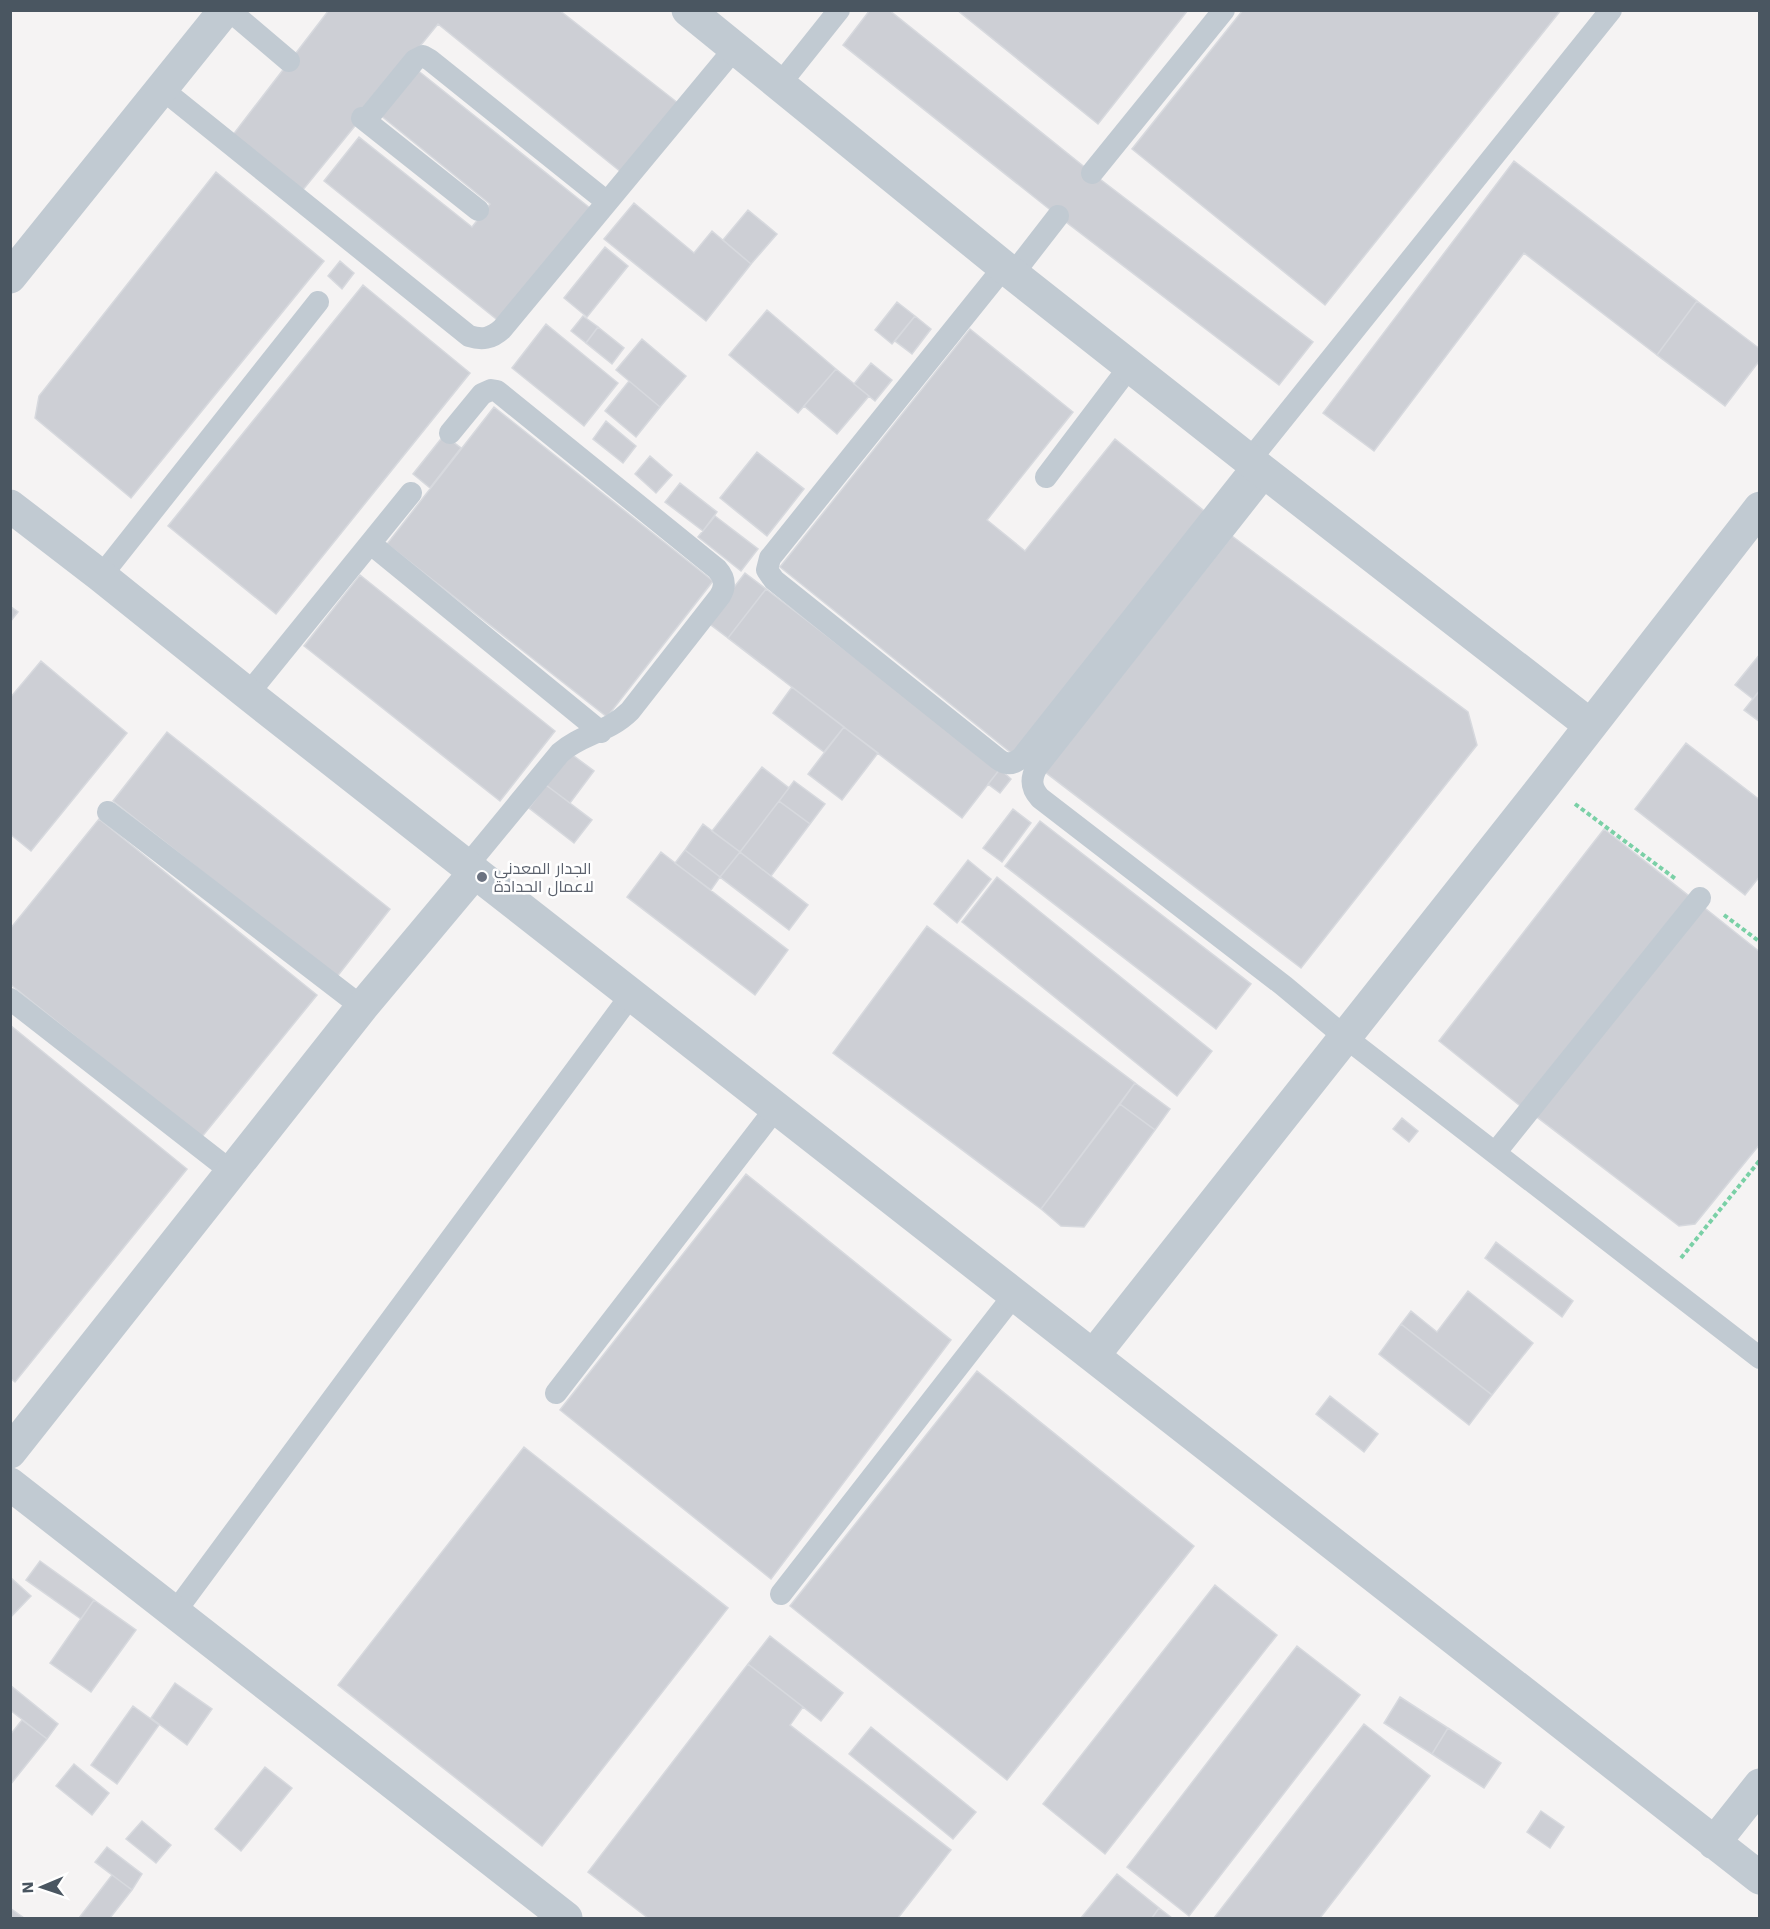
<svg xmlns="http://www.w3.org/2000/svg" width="1770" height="1929" font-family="'Work Sans',Cairo,sans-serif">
<rect width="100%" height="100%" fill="#f5f3f3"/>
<path fill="#cdcfd5" stroke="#d7d9de" stroke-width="1.5" d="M329,10H559L678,103L621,172L438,24L302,191L232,136Z
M870,10H889L1092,173L1313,342L1279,385L1058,216L843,45Z
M957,10H1188L1098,124Z
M1243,10H1561L1325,305L1132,149Z
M416,69L590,208L500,322L324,181L359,137L472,227L490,204L380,115Z
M1514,161L1697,301L1657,355L1524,253L1374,451L1323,413Z
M216,172L324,261L131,498L35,418L39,396Z
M634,203L694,253L712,231L751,264L706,321L604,239Z
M748,210L777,234L751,264L723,240Z
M605,247L628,266L587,317L564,298Z
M340,261L354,273L342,289L328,276Z
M363,285L470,373L276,614L168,526Z
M1697,301L1760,349V360L1725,406L1657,355Z
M897,302L915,316L892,344L875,330Z
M767,310L836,369L798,413L729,355Z
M583,316L598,327L586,343L571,331Z
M915,316L931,329L912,354L895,341Z
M546,324L618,383L584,426L512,368Z
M598,327L624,348L612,364L586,343Z
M970,329L1073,412L987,520L1025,551L1115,439L1208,514L1015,756L780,567Z
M642,339L686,376L660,407L616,370Z
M871,363L892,380L875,401L854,384Z
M836,369L869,396L837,434L804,406Z
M629,381L660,407L636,437L605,411Z
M494,407L713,581L607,717L387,544Z
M606,421L636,446L623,463L593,439Z
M444,435L461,448L430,488L413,474Z
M757,452L804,489L767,536L720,498Z
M650,456L672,475L656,493L635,474Z
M680,483L717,512L703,531L665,502Z
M715,516L758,549L741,571L698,537Z
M1232,536L1468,712L1477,745L1301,968L1045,772Z
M745,573L766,589L728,638L707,622Z
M360,575L555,731L500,801L304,646Z
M766,589L1000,769L962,818L728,638Z
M10,606L18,612L10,622Z
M1760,654V690L1753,699L1735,685Z
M41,661L127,733L31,851L10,834V698Z
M792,687L844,727L824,752L773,713Z
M1760,690V722L1744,710Z
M844,727L878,753L842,800L808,774Z
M167,732L390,909L336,978L113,801Z
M1686,743L1760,800V876L1745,895L1635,809Z
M570,753L594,771L570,803L546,785Z
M762,767L789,788L740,852L712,831Z
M1000,769L1011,779L1000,793L988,784Z
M794,781L825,804L810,824L779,801Z
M546,785L592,820L574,843L529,808Z
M779,801L810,824L771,876L740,852Z
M1013,809L1031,823L1002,862L983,848Z
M99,819L317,995L201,1138L10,984V929Z
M1040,821L1251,984L1216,1029L1005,866Z
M703,824L740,852L720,877L685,850Z
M1604,829L1689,896L1524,1109L1439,1041Z
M685,850L720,877L711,890L675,863Z
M661,852L788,950L755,995L627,897Z
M740,852L808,905L789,930L720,877Z
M968,860L991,879L957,923L934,904Z
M997,877L1212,1051L1177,1096L962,922Z
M1701,905L1760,952V1144L1695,1224L1679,1226L1533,1114Z
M927,926L1135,1083L1041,1209L833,1053Z
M10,1025L187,1169L15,1382L10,1378Z
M1135,1083L1170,1109L1155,1130L1120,1104Z
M1120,1104L1155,1130L1084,1227L1061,1226L1041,1209Z
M1402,1118L1418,1131L1409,1142L1393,1129Z
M746,1174L951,1340L771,1579L560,1410Z
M1496,1242L1573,1301L1562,1317L1485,1258Z
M1468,1291L1533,1343L1492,1395L1401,1324L1411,1311L1437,1332Z
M1401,1324L1492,1395L1469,1425L1379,1354Z
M977,1371L1194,1546L1007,1780L790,1606Z
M1330,1396L1378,1434L1364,1452L1316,1414Z
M524,1447L728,1608L542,1846L338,1685Z
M40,1561L94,1600L81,1619L26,1580Z
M10,1577L31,1596L10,1618Z
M1215,1585L1277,1635L1105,1854L1043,1804Z
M94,1600L136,1630L91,1692L50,1663Z
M770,1636L843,1693L821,1721L748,1664Z
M1297,1646L1360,1695L1189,1916L1127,1867Z
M748,1664L803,1707L790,1725L951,1850L898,1918H648L588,1872Z
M175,1683L212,1709L187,1745L151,1718Z
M10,1685L58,1724L47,1739L10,1710Z
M1400,1697L1448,1728L1432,1754L1384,1723Z
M133,1706L159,1725L117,1784L91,1765Z
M22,1720L47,1739L10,1785V1735Z
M1364,1724L1430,1776L1320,1918H1214Z
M871,1727L976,1812L953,1839L849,1754Z
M1448,1728L1501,1763L1484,1788L1432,1754Z
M74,1764L109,1793L92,1815L56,1786Z
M265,1767L292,1788L241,1851L215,1829Z
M1541,1811L1564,1827L1550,1848L1527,1832Z
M142,1821L171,1845L156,1863L126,1839Z
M107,1847L142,1874L132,1890L95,1862Z
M1117,1874L1159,1908L1152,1918H1081Z
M112,1875L132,1890L110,1918H79Z
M10,1908L24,1918H10Z
M1159,1908L1172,1918H1152Z"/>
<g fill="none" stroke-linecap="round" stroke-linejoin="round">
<path stroke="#7ad0a6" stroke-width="4" stroke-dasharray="4.5 3" stroke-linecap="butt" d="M1575,804L1677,880
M1724,915L1760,942
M1681,1258L1760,1160"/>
<path stroke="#c1cad2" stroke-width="22" d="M229,10L289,61
M780,84L839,10
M162,89L469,336C482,340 491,339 502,329L735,48
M362,118L478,210
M366,120L415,60L423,56L430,60L607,202
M1092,173L1224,10
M1004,267L770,558L767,570L774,580L998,759C1007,766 1014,764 1022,757L1254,464
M1013,274L1058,216
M450,433L482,394L491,390L497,391L717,569C725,578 726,586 720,596L630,711C608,733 581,734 560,753L467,866
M1249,461L1611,10
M1267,475L1037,767C1030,779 1031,788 1040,798L1284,986L1345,1037L1760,1358
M1046,477L1130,366
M371,544L601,732
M101,576L318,302
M248,694L411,493
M108,812L362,1007
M10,999L232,1172
M1495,1153L1700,898
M556,1393L776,1108
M781,1594L1014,1295
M175,1612L631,995"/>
<path stroke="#c1cad2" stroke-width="33" d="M688,10L1004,267L1254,464L1590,725
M10,277L225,10
M10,506L101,576L248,694L467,866L1760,1878
M1093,1356L1546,783L1760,508
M10,1452L362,1007L475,872
M10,1484L566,1918
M1714,1843L1760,1785"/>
</g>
<circle fill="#6b7280" stroke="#fff" stroke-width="2" cx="482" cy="877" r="6"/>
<g text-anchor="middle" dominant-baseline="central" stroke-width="5" stroke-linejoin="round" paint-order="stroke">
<g font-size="16" fill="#5b616d" stroke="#fff" text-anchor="start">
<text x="494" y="868">الجدار المعدني<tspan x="494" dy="18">لاعمال الحدادة</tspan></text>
</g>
</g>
<rect width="1770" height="1929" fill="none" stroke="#4a5661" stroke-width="24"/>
<g transform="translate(42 1887) rotate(268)" stroke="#ffffff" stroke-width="4.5" paint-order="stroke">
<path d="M0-4.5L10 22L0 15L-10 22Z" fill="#4a5661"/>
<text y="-9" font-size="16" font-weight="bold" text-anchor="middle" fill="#4a5661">N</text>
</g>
</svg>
